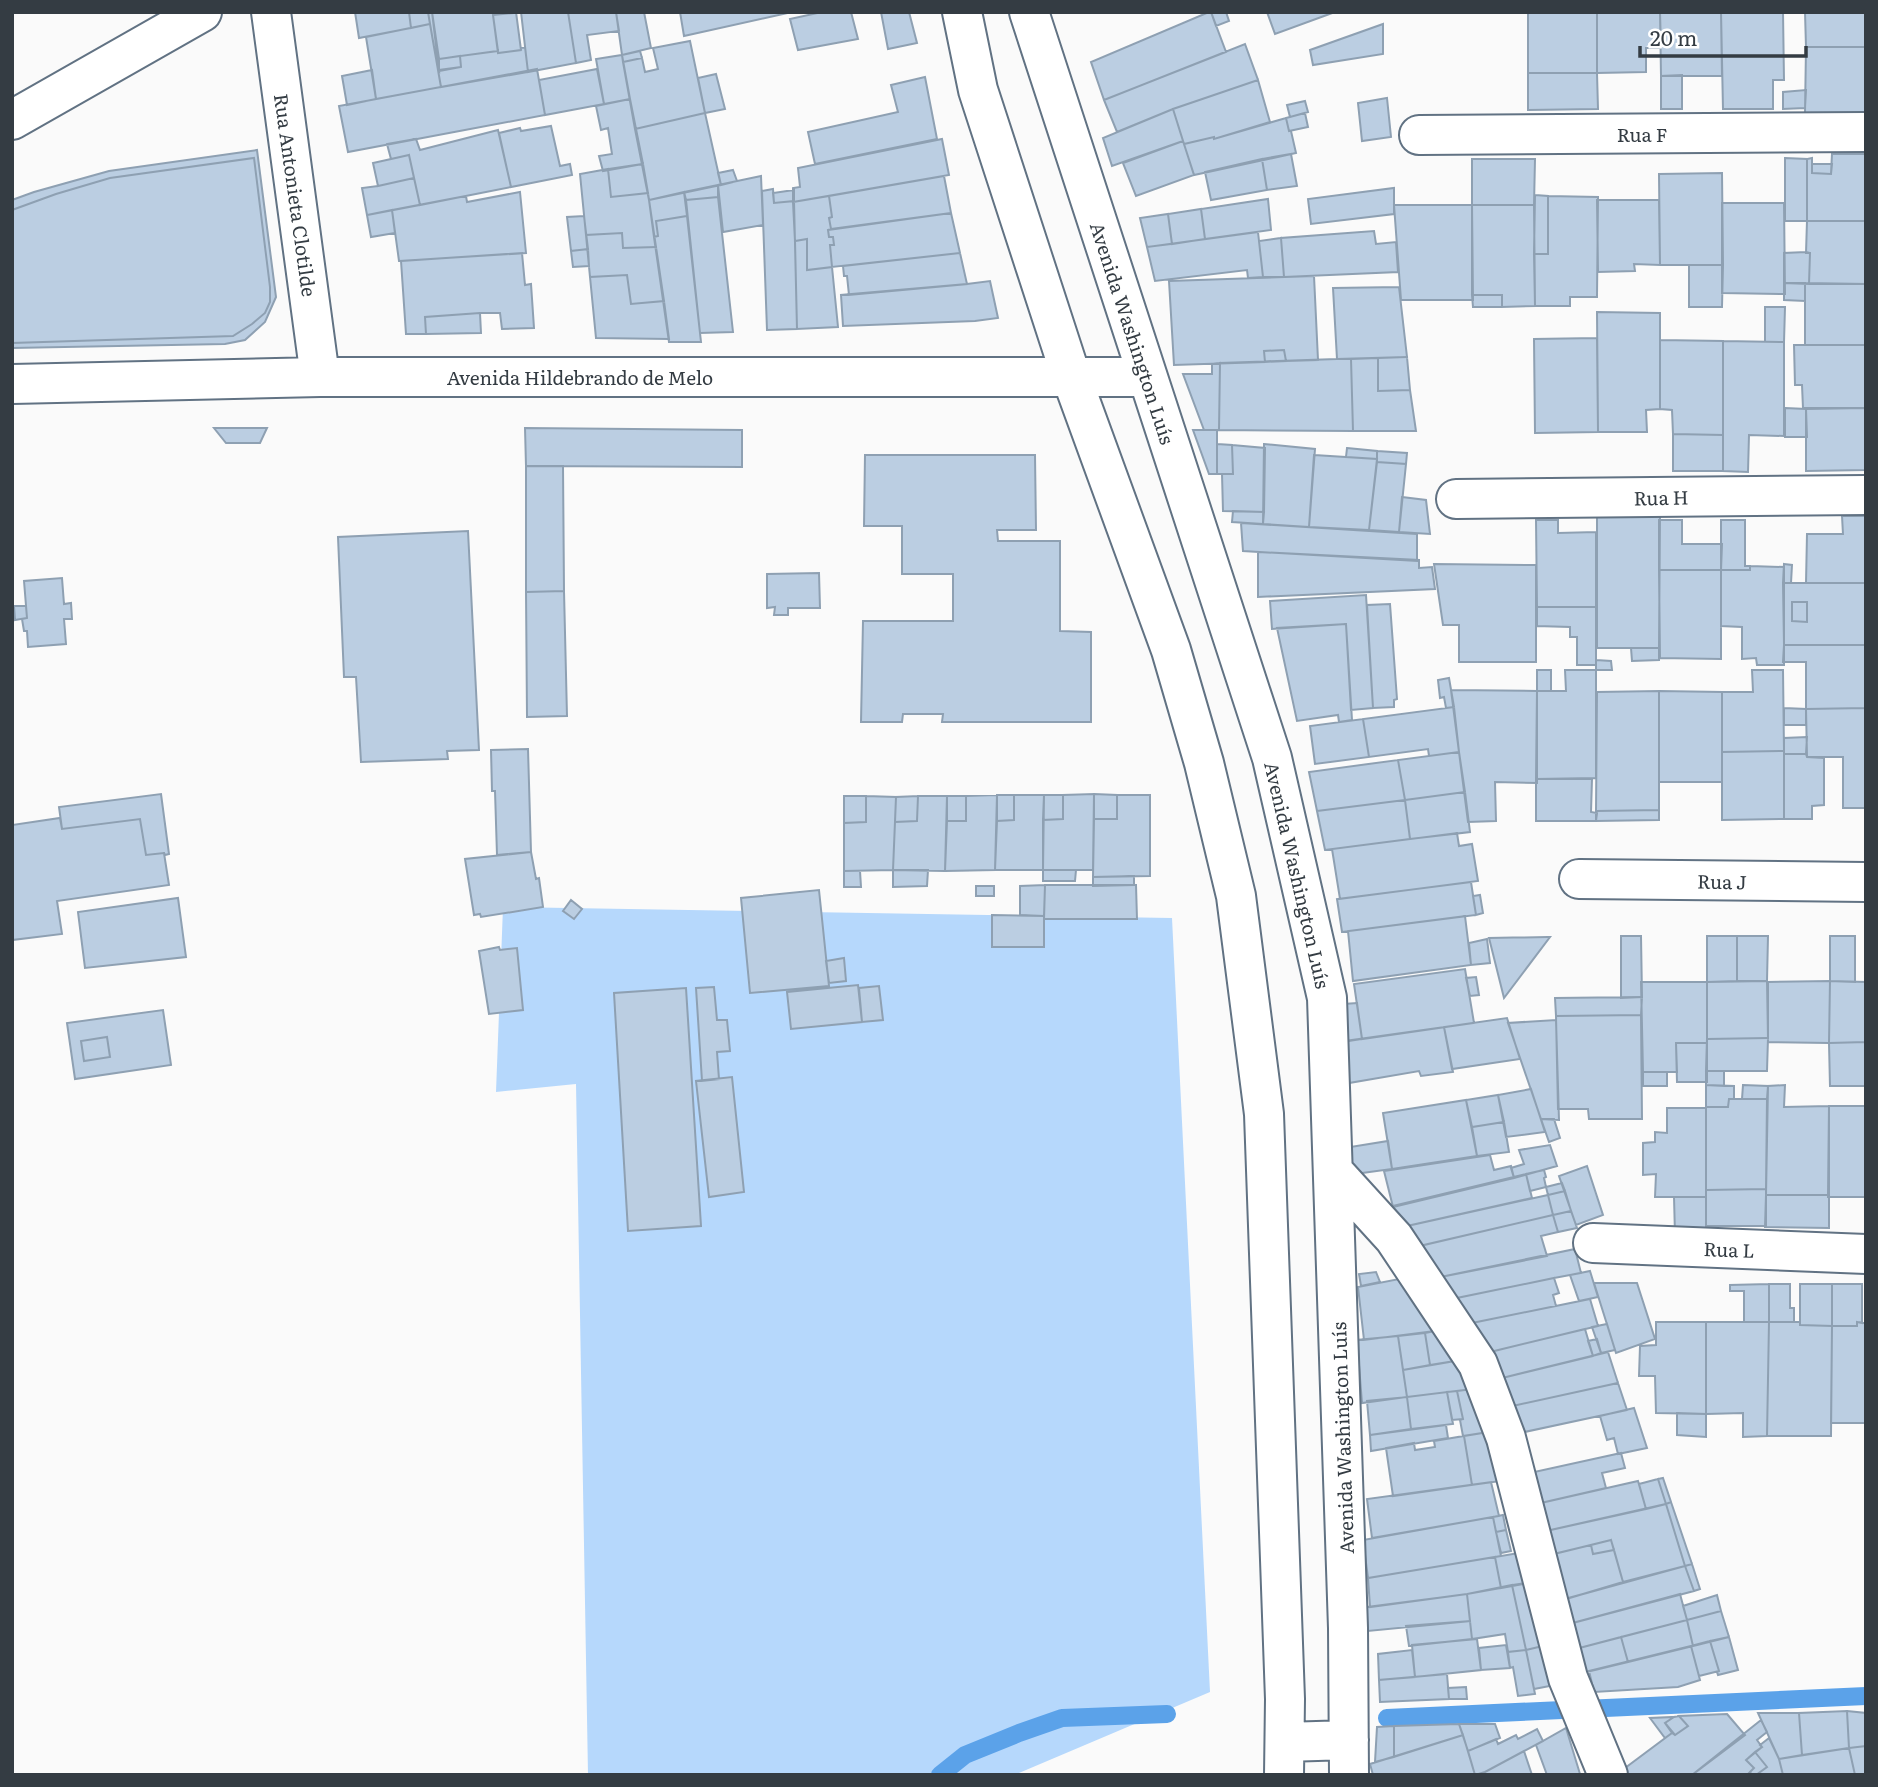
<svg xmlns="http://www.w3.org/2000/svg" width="1878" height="1787" font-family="Literata,serif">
<rect width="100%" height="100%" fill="#fafafa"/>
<path fill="#b6d8fc" d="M503,907L1172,918L1210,1692L1014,1775H588L576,1084L496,1092Z"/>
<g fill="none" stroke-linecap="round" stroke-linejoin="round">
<path stroke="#5ba2e9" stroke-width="18" d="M1387,1718L1866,1696
M940,1775L965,1755L1019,1733L1062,1718L1167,1714"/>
</g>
<path fill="#bbcee2" stroke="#8ea0b2" stroke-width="2" fill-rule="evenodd" d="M355,12H409L411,28L359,38Z
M409,12H428L430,24L411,28Z
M428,12H432L439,71L438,70Z
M432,12H513V13L493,15L498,51L439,59Z
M516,12L521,50L498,53L493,15Z
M521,12H568L576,63L528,72Z
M568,12H616L619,31L587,35L591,60L576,63Z
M616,12H644L651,48L622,55Z
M680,12H792L684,36Z
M822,12H851L858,39L798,50L790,19Z
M881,12H909L917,43L888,49Z
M1209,12H1211L1226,52L1104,100L1091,62Z
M1211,12H1226L1229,21L1216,26Z
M1267,12H1335L1275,34Z
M1528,12H1597V73H1528Z
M1597,12H1660L1661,48H1646V72L1597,73Z
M1660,12H1721L1722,76H1661Z
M1721,12H1783L1784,80H1773V109H1723Z
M1805,12H1866V47H1806Z
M430,24L441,87L376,99L366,37Z
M1383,24V54L1313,65L1310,50Z
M690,41L705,113L635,129L623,62L642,58L645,72L658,69L653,48Z
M1245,44L1258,80L1173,109L1117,132L1104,100Z
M525,47L528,72L441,87L438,70L461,67L460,56L498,51V53L521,50V48Z
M1806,47H1866V113H1805Z
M640,51L642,58L623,62L622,55Z
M622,55L630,99L604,104L596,59Z
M460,56L461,67L439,71V59Z
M537,69L545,115L348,152L339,106Z
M597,69L604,104L545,115L539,80Z
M372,70L376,99L347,105L342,76Z
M1528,73H1597L1598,109L1528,110Z
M716,74L725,109L705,113L698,78Z
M1682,75V109H1661V76Z
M925,77L937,139L815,164L808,132L898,112L891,85Z
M1258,80L1270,122L1214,139V137L1184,144L1173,109Z
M1806,90L1805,108L1783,109V92Z
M1387,98L1391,137L1362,141L1358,103Z
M630,99L643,164L603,171L599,156L612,154L608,128L601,130L596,106Z
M1305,101L1308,112L1290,117L1287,105Z
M1173,109L1183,141L1112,166L1103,138Z
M705,113L721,185L649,200L635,129Z
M1305,113L1308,127L1289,131L1286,118Z
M1286,118L1289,131H1291L1296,153L1194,175L1184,144L1214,137V139Z
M551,126L560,166L570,164L572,175L511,187L499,133L520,128L521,131Z
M498,130L511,187L420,205L409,155L391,159L387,144L416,139L420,150Z
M942,139L949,175L793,202V188L800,187L798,168Z
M1183,141L1194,175L1136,196L1123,163Z
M257,150L276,297L265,322L245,340L225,344L12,348V343L233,336L252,324L265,313L270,302V287L254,158L110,178L56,194L12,210V200L34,192L109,171Z
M1291,154L1297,186L1267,190L1262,159Z
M1832,154H1866V221H1807V159L1812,158V173L1831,174Z
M409,155L414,178L378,186L373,163Z
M254,158L270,287V302L265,313L252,324L233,336L12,343V210L56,194L110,178Z
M1785,158L1807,159V221H1785Z
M1262,159L1267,190L1211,200L1205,172Z
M1472,159H1535L1534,205H1472Z
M643,164L648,193L611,197L608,169Z
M1812,164H1832L1831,174L1812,173Z
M608,169L611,197L648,193L656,247L623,248L622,233L586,235L580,174Z
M733,170L737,181L721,185L718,173Z
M1722,173L1723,265H1660L1659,174Z
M761,176L763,225L723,232L718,185Z
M944,176L951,213L831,229L829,218L832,217L829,196Z
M414,178L420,205L367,215L362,188L378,186Z
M718,185V197L686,200L684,192Z
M1394,188V214L1311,224L1308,199Z
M773,189L774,203L794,201L797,329L767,330L762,191Z
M794,190V201L774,203L773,193Z
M520,192L526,253L399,261L392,210L466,196L467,202Z
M684,192L687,216L656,221L658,236L654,237L649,200Z
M1535,195L1548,196V254H1534Z
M829,196L832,217L829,218L831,229L828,230L829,237H833L834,245H830L832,267L807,270V239L795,241L793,202Z
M1548,196L1598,197L1597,297H1570V306H1535L1534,254H1548Z
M718,197L733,332L700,333L686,200Z
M1268,199L1271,230L1205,239L1201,209Z
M1597,200H1659L1660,265L1634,264L1635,271L1598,272Z
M1722,203H1784L1785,294L1722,293Z
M1394,205H1472L1473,300H1401Z
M1472,205H1534L1535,306L1502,307V295H1472Z
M1201,209L1205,239L1172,244L1168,214Z
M392,210L395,233L371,237L367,215Z
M951,213L960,253L832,267L830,245H834L833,237H829L828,230Z
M1168,214L1172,244L1147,247L1140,218Z
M584,216L588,249L571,251L567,217Z
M687,216L701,342H669L654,237L658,236L656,221Z
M1807,221H1866V284H1809L1810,253H1806Z
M1374,231L1376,244L1396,242L1398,272L1284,277L1281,238Z
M1258,232L1263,277L1248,278L1247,270L1155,281L1147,247Z
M622,233L623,248L656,247L664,301L631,304L627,275L590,277L586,235Z
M1281,238L1284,277H1263L1259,241Z
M807,239V270L832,267L838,327L797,329L795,241Z
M588,249L589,266L573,267L571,251Z
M1806,252L1810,253L1809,284L1784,283V253Z
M522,253L525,285L531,284L534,328L502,329L500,313H480L425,317L426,334H406L401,261Z
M960,253L967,284L849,295L847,276H844L843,266Z
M1689,265H1723L1722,307H1689Z
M627,275L631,304L664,301L669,339L596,338L590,277Z
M1314,276L1318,360L1286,361L1284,350L1264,351L1265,362L1174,365L1169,281Z
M990,281L998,318L975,321L843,326L841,295L967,284Z
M1784,283H1805V301L1784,300Z
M1805,283L1866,284V345H1805Z
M1399,287L1407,357L1337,359L1333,288Z
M1472,295H1502V307H1473Z
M1765,307H1785L1784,342H1765Z
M1597,312L1660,313V409L1646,410L1647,432H1598Z
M480,313L481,333L426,334L425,317Z
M1597,338L1598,432L1535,433L1534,339Z
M1660,340L1723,341V435L1673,434L1672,410L1660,409Z
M1723,341L1784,342V436L1749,435L1748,472L1723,471Z
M1794,345H1866V408H1803L1802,385H1795Z
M1284,350L1286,361L1265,362L1264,351Z
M1407,357L1410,390L1378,391V358Z
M1378,358V391L1410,390L1416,431H1353L1351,359Z
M1337,359H1351L1353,431L1219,430L1220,363Z
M1220,363L1219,430H1204L1183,374H1212V364Z
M1785,408L1806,409L1807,437H1785Z
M1866,408V470L1806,471V409Z
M214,428H267L260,443H226Z
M525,428L742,430V467L526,466Z
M1193,430H1217V474H1209Z
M1673,434L1723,435V471H1673Z
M1217,444L1232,445L1233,474H1217Z
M1264,444L1315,449L1309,527L1263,524Z
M1232,445L1265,448L1264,512L1223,511L1222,474H1233Z
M1347,448L1377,451V459L1346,457Z
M1377,451L1407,453L1406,464L1377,462Z
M865,455H1035L1036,530H997L998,541H1060V631L1091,632V722H942L943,714H903L902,722H861L863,621H953V574H902V526H864Z
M1314,455L1377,459L1369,530L1309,527Z
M1377,462L1406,464L1399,532L1369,530Z
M526,466H563L564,591L526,592Z
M1402,497L1426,500L1430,534L1399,532Z
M1233,511L1264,512L1263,524L1232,522Z
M1660,514L1659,648H1597V515Z
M1842,516H1866V583H1806L1807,534H1843Z
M1536,520H1558V533L1596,532V607H1537Z
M1659,520H1682V544H1722L1721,570H1659Z
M1721,520H1745V566H1750V570H1721Z
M1241,523L1417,534V561L1243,551Z
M468,531L479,750L447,751L448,759L361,762L356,677H344L338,537Z
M1258,552L1419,560V568L1432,567L1435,589L1258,597Z
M1434,564L1536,565V662H1459V625H1443Z
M1784,564L1792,565L1791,583H1783Z
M1750,566L1784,567V665H1757L1756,658L1742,659V627L1721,626V570H1750Z
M1659,570H1721V659L1660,658Z
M819,573L820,608H788V615H774L775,607L767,608V574Z
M62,578L64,604L71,603L72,619H64L66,644L28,647L27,631H24L22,619L27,618L24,581Z
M1783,583H1866V645H1784ZM1792,602H1807V622L1792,621Z
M564,591L567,716L527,717L526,592Z
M1366,595L1373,708L1351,710L1346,624L1272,629L1270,601Z
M1792,602H1807V622L1792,621Z
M1390,604L1397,699L1394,700V707L1373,708L1367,605Z
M14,606H26L27,618L15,620Z
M1537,607H1596V665H1577V637H1570V627L1537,626Z
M1346,624L1352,720L1339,722L1338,715L1297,721L1277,628Z
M1784,645H1866V708L1806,709V662H1783Z
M1631,648H1659V660L1632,661Z
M1596,660L1611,661L1612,670H1596Z
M1537,670H1551V691H1537Z
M1565,670H1596V778L1536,779L1537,691H1566Z
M1752,670H1783L1784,751L1722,752V692H1753Z
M1449,678L1454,707L1446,708L1444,697L1440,698L1438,680Z
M1451,690L1537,691V783L1495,782L1496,821L1468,822Z
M1659,691L1722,692V782H1659Z
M1659,691V810L1596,811L1597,692Z
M1454,707L1459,752L1429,756L1428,749L1369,757L1363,719Z
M1784,708L1806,709V725H1784Z
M1866,708V808H1843V757H1807L1806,709Z
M1363,719L1369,757L1315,764L1310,726Z
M1807,737L1806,754H1784V738Z
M528,749L531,852L497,855L495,791H492L491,750Z
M1784,751V819L1722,820V752Z
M1459,752L1465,792L1405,800L1398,760Z
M1784,754H1806L1807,757L1824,758V805L1812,806V819H1784Z
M1398,760L1405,800L1317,811L1309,772Z
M1536,779H1592L1591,812L1597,813L1596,821H1536Z
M1465,792L1470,832L1410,839L1405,800Z
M161,794L169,854L165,855L164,853L146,855L140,819L62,829L59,807Z
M1094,794L1117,795V819H1094Z
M1094,794L1093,870H1043V820L1063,819V795Z
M997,795H1014V820L997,821Z
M997,795L995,870L945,871L947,821H966V796Z
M1014,795H1044L1043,870H995L997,821L1014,820Z
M1044,795H1063V819L1043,820Z
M1117,795H1150V876L1093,877L1094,819H1117Z
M844,796H866V822L844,823Z
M866,796L896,797L893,870L844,871V823L866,822Z
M918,796H947L945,871L893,870L895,822L917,821Z
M918,796L917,821L895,822L896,797Z
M947,796H966V821H947Z
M1405,800L1410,839L1325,850L1317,811Z
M1659,810V820L1596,821V811Z
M60,818L62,829L140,819L146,855L164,853L169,885L57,901L62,934L12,940V825Z
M1457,833L1459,846L1472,844L1478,881L1340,899L1332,849Z
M531,852L536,879L539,878L543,907L481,917L480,914L474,915L465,859Z
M893,870H928L927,886L893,887Z
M1043,870H1076L1075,881H1043Z
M844,871H860L861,887H844Z
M1134,876V885L1093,886V877Z
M1471,882L1476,915L1342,932L1337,899Z
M1045,885H1136L1137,919H1044Z
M1045,885L1044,916L1020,915V886Z
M976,886H994V896H976Z
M819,890L829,986L750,993L741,898Z
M1480,895L1483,913L1476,915L1473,896Z
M178,898L186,957L85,968L78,912Z
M571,900L582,909L574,919L563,911Z
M992,915L1044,916V947H992Z
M1465,916L1471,965L1353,981L1348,931Z
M1621,936H1641L1642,997L1621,998Z
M1707,936H1737V981L1707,982Z
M1737,936H1768L1767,981H1737Z
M1830,936H1855V982L1830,981Z
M1548,937H1550L1504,998L1489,938Z
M1487,939L1490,963L1471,965L1469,943Z
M499,947L500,950L517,948L523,1010L489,1014L479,951Z
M844,958L846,981L829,983L826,961Z
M1465,969L1474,1023L1362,1039L1354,984Z
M1476,977L1479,995L1470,996L1466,978Z
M1767,981L1768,1038L1707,1039V982Z
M1830,981L1829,1043L1768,1042V982Z
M1830,981L1866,982V1042L1829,1043Z
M1641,982H1707V1043H1676L1677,1072H1643Z
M858,985L862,1022L791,1029L787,992Z
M879,986L883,1020L862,1022L859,988Z
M714,987L717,1020H727L730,1051L717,1052L719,1079L702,1081L696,988Z
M686,988L701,1226L628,1231L614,993Z
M1642,997L1641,1015L1556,1016L1555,998Z
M1357,1003L1362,1039L1348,1041L1344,1004Z
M163,1010L171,1065L75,1079L67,1023ZM107,1037L110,1057L84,1061L81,1041Z
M1641,1015L1642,1119H1589L1588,1109H1558L1556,1016Z
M1507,1018L1520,1059L1452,1069L1444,1027Z
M1556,1020L1559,1120L1541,1119L1508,1023Z
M1444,1027L1453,1072L1421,1076L1419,1071L1349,1083L1344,1041Z
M107,1037L110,1057L84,1061L81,1041Z
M1768,1038L1767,1071H1706L1707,1039Z
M1866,1042V1086H1830L1829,1043Z
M1676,1043H1707V1082H1677Z
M1706,1071H1724V1086L1706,1085Z
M1643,1072H1667V1086H1643Z
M732,1077L744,1192L709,1197L696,1081Z
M1706,1085L1734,1086V1099H1729L1728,1107H1706Z
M1743,1085L1768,1086L1767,1099H1742Z
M1785,1085L1784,1107L1829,1106V1195H1766L1768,1086Z
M1531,1089L1545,1132L1506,1137L1498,1095Z
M1498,1095L1504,1122L1472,1127L1466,1100Z
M1729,1099H1767L1766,1189L1706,1190V1107H1728Z
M1466,1100L1477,1156L1392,1169L1383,1113Z
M1829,1106H1866V1197H1828Z
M1667,1108H1706V1197H1655L1656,1174L1643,1175V1143L1655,1142V1132L1667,1133Z
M1541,1119H1554L1560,1138L1549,1142Z
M1504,1122L1509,1152L1477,1156L1472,1127Z
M1388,1141L1392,1169L1347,1175L1344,1148Z
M1550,1145L1557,1166L1514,1178L1511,1168L1524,1164L1519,1150Z
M1490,1155L1494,1170L1511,1166L1514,1178L1393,1207L1384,1171Z
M1587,1166L1603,1215L1576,1225L1559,1176Z
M1544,1170L1546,1177L1544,1178L1546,1187L1530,1191L1526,1174Z
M1526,1174L1532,1198L1398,1228L1380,1209Z
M1562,1183L1565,1191L1548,1195L1546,1187Z
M1766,1189V1226H1706V1190Z
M1565,1191L1571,1211L1553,1215L1548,1195Z
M1548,1195L1553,1215L1411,1248L1398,1228Z
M1766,1195H1829V1228L1765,1227Z
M1674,1197H1706V1236L1675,1235Z
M1571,1211L1577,1228L1558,1232L1553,1215Z
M1553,1215L1558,1232L1541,1236L1547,1256L1431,1279L1411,1248Z
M1575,1249L1581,1273L1554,1278L1442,1301L1431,1279Z
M1590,1271L1598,1297L1579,1301L1570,1275Z
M1376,1272L1380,1282L1361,1286L1359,1274Z
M1554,1278L1559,1293L1553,1295L1556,1306L1472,1323L1442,1301Z
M1399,1279L1435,1331L1364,1340L1358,1287Z
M1594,1283H1637L1655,1339L1616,1353Z
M1769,1284H1790V1308H1794V1322H1769Z
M1769,1284V1322H1744V1291H1730V1285Z
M1800,1284H1832V1326L1800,1325Z
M1832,1284H1862V1323L1857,1322V1326H1832Z
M1590,1299L1598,1326L1490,1352L1472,1323Z
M1656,1322H1706V1414L1656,1413L1655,1376H1639L1640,1346L1656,1345Z
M1706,1322H1769L1767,1436L1743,1437V1413L1706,1414Z
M1769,1322H1800V1325L1832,1326L1831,1436H1767Z
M1857,1322L1866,1323V1431L1865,1423H1831L1832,1326H1857Z
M1607,1324L1615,1350L1601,1353L1592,1327Z
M1585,1329L1593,1356L1498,1379L1490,1352Z
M1435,1331L1461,1360L1430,1365L1425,1333Z
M1425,1333L1430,1365L1403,1370L1398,1336Z
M1398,1336L1407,1397L1362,1403L1357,1340Z
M1597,1339L1601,1353L1593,1356L1588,1341Z
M1608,1352L1618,1383L1499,1409L1498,1379Z
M1461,1360L1481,1388L1407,1397L1403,1370Z
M1618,1383L1627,1410L1520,1433L1499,1409Z
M1481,1388L1495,1431L1463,1436L1460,1420L1463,1419L1457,1391Z
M1457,1391L1463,1419L1452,1420L1447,1392Z
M1447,1392L1453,1424L1411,1429L1407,1397Z
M1407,1397L1411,1429L1370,1435L1367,1401Z
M1634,1408L1647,1448L1618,1454L1614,1438L1607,1440L1600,1416Z
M1677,1413L1706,1414V1437L1677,1435Z
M1446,1425L1448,1438L1371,1451L1370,1435Z
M1495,1431L1508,1480L1472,1485L1464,1436Z
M1464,1436L1472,1485L1393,1496L1386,1448L1414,1443L1415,1450L1435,1447L1434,1441Z
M1621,1453L1625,1468L1602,1473L1606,1488L1532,1505L1525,1474Z
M1663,1478L1671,1502L1666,1504L1658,1479Z
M1658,1479L1666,1504L1646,1509L1639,1484Z
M1638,1481L1646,1509L1537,1533L1532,1505Z
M1491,1482L1499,1516L1372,1538L1367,1499Z
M1671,1502L1692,1564L1685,1566L1666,1504Z
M1666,1504L1685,1566L1623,1582L1611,1540L1542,1557L1537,1533Z
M1503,1515L1506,1530L1496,1532L1493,1517Z
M1493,1517L1501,1556L1368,1578L1363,1540Z
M1506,1530L1511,1551L1501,1553L1496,1532Z
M1611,1540L1614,1550L1593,1554L1591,1545Z
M1591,1545L1593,1554L1614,1550L1623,1582L1553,1603L1541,1557Z
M1531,1551L1534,1582L1501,1588L1495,1557Z
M1495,1557L1501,1588L1467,1594L1370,1607L1368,1578Z
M1692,1564L1700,1589L1694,1591L1685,1566Z
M1685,1566L1694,1591L1565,1625L1554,1602Z
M1534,1582L1551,1644L1526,1650L1512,1585Z
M1512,1585L1526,1650L1508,1652L1505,1634L1472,1639L1467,1594Z
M1467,1594L1470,1621L1368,1631L1366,1607Z
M1680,1594L1687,1620L1568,1651L1565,1625Z
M1717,1595L1721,1611L1687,1620L1683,1606Z
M1721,1611L1729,1637L1693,1646L1687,1620Z
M1687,1620L1693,1646L1628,1662L1621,1637Z
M1470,1621L1472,1639L1409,1646L1406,1626Z
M1621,1637L1628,1662L1574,1675L1568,1651Z
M1729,1637L1738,1670L1718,1675L1717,1672L1719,1671L1710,1641Z
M1477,1639L1481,1670L1415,1677L1412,1645Z
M1710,1641L1719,1671L1699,1676L1691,1646Z
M1551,1644L1555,1685L1534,1689L1526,1650Z
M1506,1645L1510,1668L1481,1670L1479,1648Z
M1691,1646L1700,1680L1678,1687L1594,1692L1589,1671Z
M1412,1650L1415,1677L1379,1680L1378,1654Z
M1526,1650L1535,1694L1518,1696L1513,1667L1510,1668L1508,1652Z
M1447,1674L1449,1699L1380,1702L1379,1680Z
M1466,1687L1467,1699H1449L1448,1688Z
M1847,1711L1849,1748L1802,1755L1799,1713Z
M1847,1711L1866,1713V1746L1849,1748Z
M1758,1713H1799L1802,1755L1779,1759Z
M1727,1714L1745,1735L1692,1775L1617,1774L1672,1733L1675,1735L1688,1726L1679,1716Z
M1679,1716L1688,1726L1675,1735L1665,1723L1674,1717Z
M1674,1717L1665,1723L1672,1733L1665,1738L1650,1718Z
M1761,1720L1767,1732L1757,1740L1762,1747L1746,1760L1754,1768L1747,1775H1692Z
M1459,1724L1463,1735L1394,1757V1726Z
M1459,1724H1495L1500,1738L1468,1751Z
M1394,1726V1757L1375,1762L1377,1727Z
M1566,1728L1580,1774L1547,1775L1536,1745Z
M1537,1729L1543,1741L1485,1772L1475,1775L1468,1751L1496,1739L1498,1744L1516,1735L1518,1739Z
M1463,1735L1475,1775H1373L1370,1764Z
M1769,1738L1779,1759L1783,1775H1756L1767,1767L1755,1752L1762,1747L1760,1745Z
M1866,1746V1775H1855L1849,1748Z
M1849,1748L1855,1775H1783L1779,1759Z
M1524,1751L1532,1775H1478L1485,1772Z
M1755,1752L1767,1767L1756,1775H1752L1750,1772L1754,1768L1746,1760Z"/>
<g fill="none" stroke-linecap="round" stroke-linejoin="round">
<g stroke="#617283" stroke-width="42">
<path id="minor" d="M271,12L320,377
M962,12L978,90L1071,376L1171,650L1204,763L1236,896L1264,1114L1285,1699L1284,1775
M1029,12L1272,758L1327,998L1348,1628L1349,1775
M1419,135L1866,132
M12,384L320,377H1148
M1456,499L1866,495
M1579,879L1866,882
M1333,1171L1394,1238L1478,1364L1506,1438L1568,1678L1608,1775
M1593,1243L1866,1254
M1285,1742L1349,1740"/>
</g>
<g stroke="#617283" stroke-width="42">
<path id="major" d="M12,120L202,12"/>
</g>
<use href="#minor" stroke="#fff" stroke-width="38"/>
<use href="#major" stroke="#fff" stroke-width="38"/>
</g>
<g text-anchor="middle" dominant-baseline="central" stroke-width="6" stroke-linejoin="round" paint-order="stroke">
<g font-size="19" fill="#343c43" stroke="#fff">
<text x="1642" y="134">Rua F</text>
<text transform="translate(296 195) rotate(82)">Rua Antonieta Clotilde</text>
<text transform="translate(1133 333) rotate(72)">Avenida Washington Luís</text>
<text x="580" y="377">Avenida Hildebrando de Melo</text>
<text transform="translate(1661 497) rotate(-1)">Rua H</text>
<text transform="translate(1298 875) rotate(77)">Avenida Washington Luís</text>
<text transform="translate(1722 881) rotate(1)">Rua J</text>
<text transform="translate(1729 1249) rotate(2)">Rua L</text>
<text transform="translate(1342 1438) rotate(-92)">Avenida Washington Luís</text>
</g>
</g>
<rect width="1878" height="1787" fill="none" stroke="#343c43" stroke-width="28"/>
<path d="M1640 46v10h166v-10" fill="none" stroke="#343c43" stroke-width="3.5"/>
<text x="1650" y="46" font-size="21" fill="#343c43" stroke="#ffffff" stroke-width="5" paint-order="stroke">20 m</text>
</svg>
